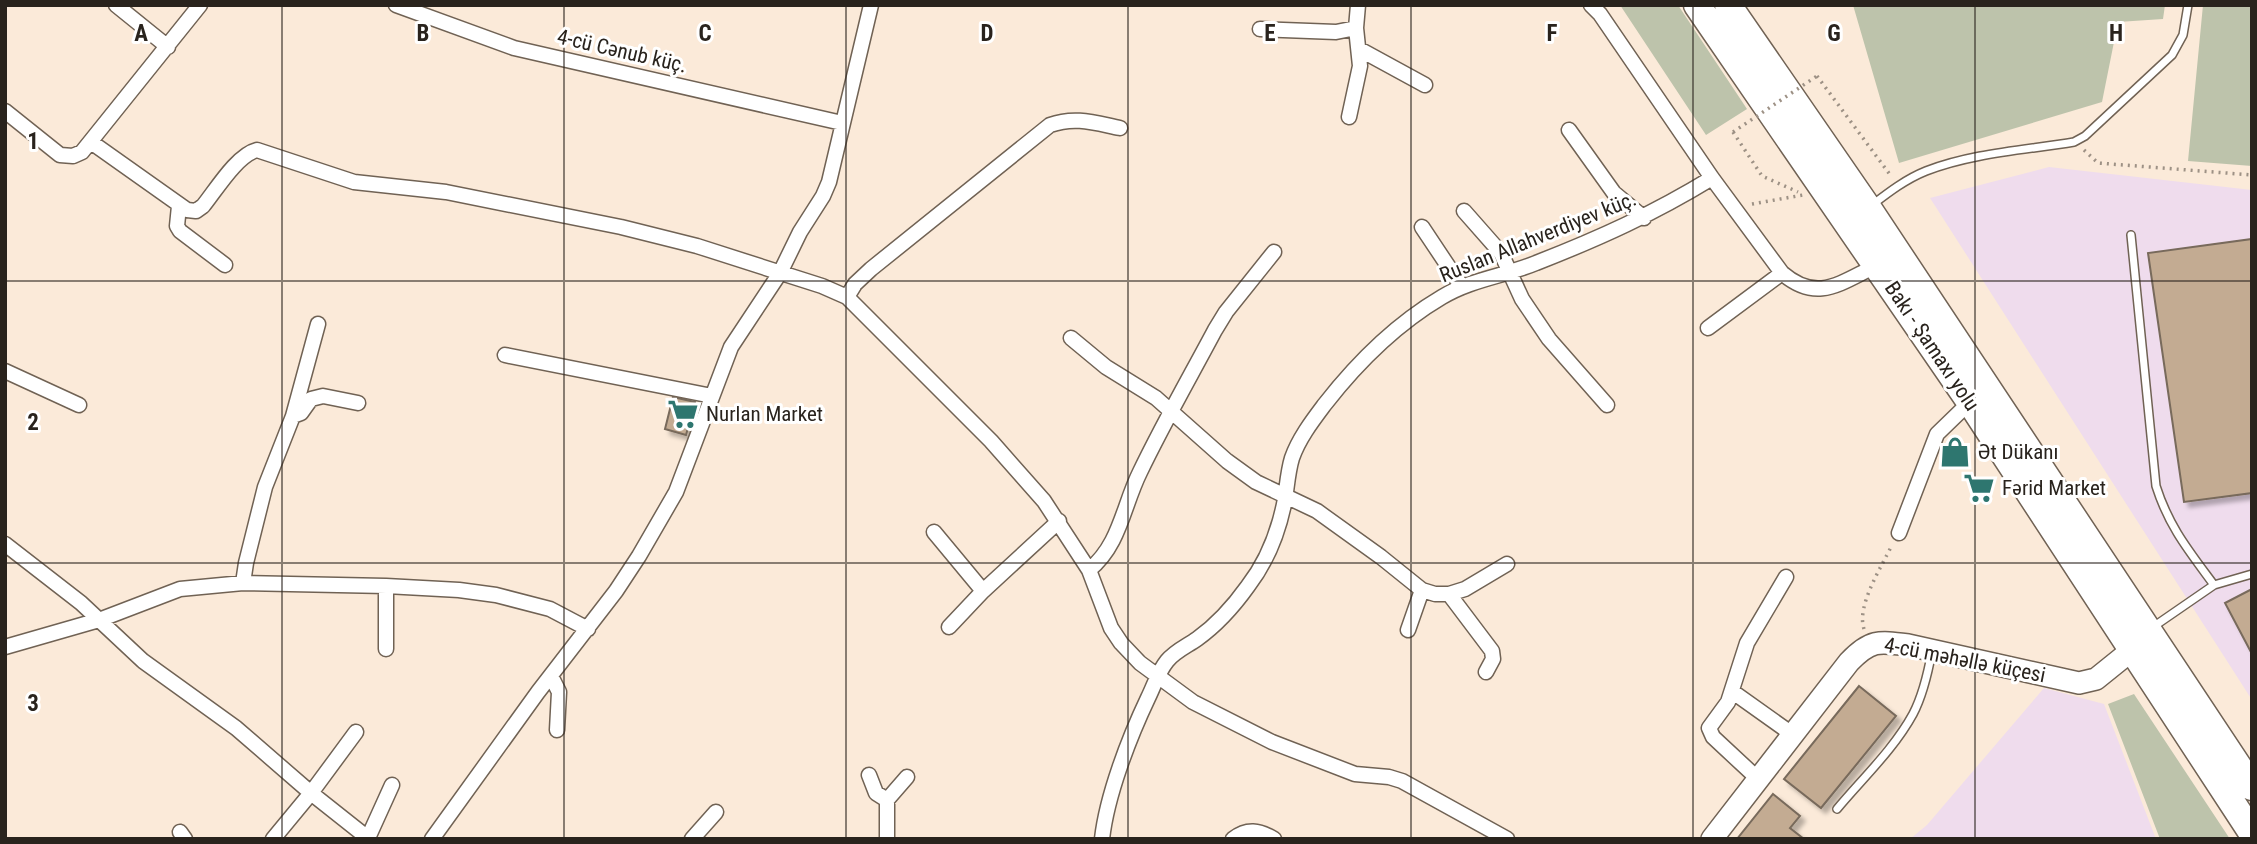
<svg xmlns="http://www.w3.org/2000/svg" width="2257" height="844" font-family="'Roboto Condensed',sans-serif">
<defs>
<filter id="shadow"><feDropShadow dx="5" dy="5" stdDeviation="2" flood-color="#0004"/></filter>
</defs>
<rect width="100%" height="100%" fill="#fbead9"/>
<path fill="#efdced" d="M2049,167L2252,190V700L1930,198Z
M2044,688L2104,704L2156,839H1910L1927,825Z"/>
<path fill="#bdc3ab" d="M1620,5H1678L1747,109L1706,135Z
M1853,5H2165L2163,19L2118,22L2102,102L1899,163Z
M2203,5H2252V166L2188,161Z
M2134,694L2230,839H2160L2108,704Z"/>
<path fill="#c3ab92" stroke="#786a5b" stroke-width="2" filter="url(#shadow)" d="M2252,239V493L2184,502L2148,253Z
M673,397L695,402L686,435L665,429Z
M2252,589V654L2225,603Z
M1859,686L1896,716L1821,808L1784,779Z
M1773,794L1800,816L1790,828L1804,839H1737Z"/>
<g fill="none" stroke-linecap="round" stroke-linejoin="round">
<g stroke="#706254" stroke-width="10">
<path id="lane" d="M1872,205C1889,192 1906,179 1926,171C1972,153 2026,150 2074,142L2085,136L2172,55L2183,35L2188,5
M2131,235L2156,486C2169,527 2189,551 2214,585
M2153,627L2214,585L2252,574
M1837,809C1862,779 1894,749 1913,714C1923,695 1928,673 1932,651"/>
</g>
<g stroke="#706254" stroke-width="17">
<path id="street" d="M116,5L168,47
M396,5L514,48L842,123
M1591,5L1600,14L1712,178L1782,273C1818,304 1841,282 1878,265
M1260,29L1336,32L1356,28
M1359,49L1425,85
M5,111L60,155L73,156L82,152L200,5
M1349,117L1360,66L1356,28L1358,5
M1569,130L1614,193L1644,218
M91,142L187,210L196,211L203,206C216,190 237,155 257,150L354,182L446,192L621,227L697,246L822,286L847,297L991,441L1044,501L1089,570L1111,628L1121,643L1140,663L1193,702L1272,742L1355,774L1389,777L1402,781L1507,839
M179,206L177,226L180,231L225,265
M1464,211L1501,253L1522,299L1549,339L1607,405
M1422,227L1462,287
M847,297L855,284L871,269L1050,125C1075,116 1095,123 1120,128
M1708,328L1782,273
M1071,338L1106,367L1156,398L1227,461L1256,482L1317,511L1381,557L1422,590L1435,594H1449L1465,589L1507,564
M505,355L712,396
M5,371L79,405
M293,416L301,413L311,399L323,396L358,403
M934,532L983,591
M1899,533L1937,434L1970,402
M5,544L81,603L143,661L236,728L311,793L369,839
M1089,570C1120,545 1123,506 1140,472C1163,424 1190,377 1215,330L1226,312L1274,252
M243,583L246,563L265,487L293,416L318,324
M1449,594L1492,651L1493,659L1486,672
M949,627L983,591L1059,521
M1408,630L1422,590
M5,647L99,620L180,589L243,583L386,586L459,590L496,595L550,609L588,629
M386,649V586
M551,676L559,692L557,730
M1733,692L1792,734
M869,775L876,793L887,800V839
M1757,778L1713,737L1709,728L1728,702L1747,643L1786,577
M887,800L907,777
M180,832L185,839
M368,838L392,785
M273,839L311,793L356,732
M432,839L538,692L616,591L639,556L676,492L731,347L780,273L800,232L823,196L829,182L871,5
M692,839L716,812
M1102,839C1107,795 1129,738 1148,698C1154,686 1158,672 1167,661C1175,651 1187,646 1197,639C1218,624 1233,607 1248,586C1268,560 1279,531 1285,499C1287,486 1288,471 1292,458C1299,438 1313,420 1325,404C1357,363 1398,323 1442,297C1472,279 1505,276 1536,263C1600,238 1653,214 1712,178
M1233,839C1247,828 1259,830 1274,839"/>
</g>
<g stroke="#706254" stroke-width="24">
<path id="secondary" d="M1712,839L1849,662C1870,640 1878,641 1908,645L2079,683L2096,679L2132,650"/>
</g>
<g stroke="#706254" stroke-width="29">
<path id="highway" d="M1697,5L1970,402L2252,833
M1728,5L1868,208L2252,787"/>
</g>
<path stroke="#9d9185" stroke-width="3.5" stroke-dasharray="2 5" stroke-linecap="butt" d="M1817,76L1891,176
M1733,132L1762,176L1798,192
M2084,150L2098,163L2252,175
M1752,204L1803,195
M1864,629C1856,606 1882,566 1892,545"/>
<use href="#lane" stroke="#fff" stroke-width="7"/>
<use href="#street" stroke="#fff" stroke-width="14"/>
<use href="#secondary" stroke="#fff" stroke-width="21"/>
<use href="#highway" stroke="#fff" stroke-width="26"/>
<path stroke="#9d9185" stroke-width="3.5" stroke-dasharray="2 5" stroke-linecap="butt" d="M1733,132L1817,76"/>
</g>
<path fill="none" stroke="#29231d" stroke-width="2" stroke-opacity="0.55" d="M282,5V839M564,5V839M846,5V839M1128,5V839M1411,5V839M1693,5V839M1975,5V839M5,281H2252M5,563H2252"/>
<defs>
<g id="supermarket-bare" transform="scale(2.415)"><path d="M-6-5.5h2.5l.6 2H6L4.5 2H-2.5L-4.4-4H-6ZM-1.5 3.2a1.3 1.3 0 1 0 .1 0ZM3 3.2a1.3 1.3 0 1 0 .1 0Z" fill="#2e766f" stroke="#fff" stroke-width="2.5" paint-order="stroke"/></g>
<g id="shop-bare" transform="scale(2.415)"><path d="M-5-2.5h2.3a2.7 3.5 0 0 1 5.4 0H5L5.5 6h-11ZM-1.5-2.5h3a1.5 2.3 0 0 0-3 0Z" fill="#2e766f" stroke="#fff" stroke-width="2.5" paint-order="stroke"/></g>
</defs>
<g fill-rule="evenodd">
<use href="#supermarket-bare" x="683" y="414"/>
<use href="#shop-bare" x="1955" y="452"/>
<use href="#supermarket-bare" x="1979" y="488"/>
</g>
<g text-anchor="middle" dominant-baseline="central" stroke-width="6" stroke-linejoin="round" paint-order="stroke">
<g font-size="21" fill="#29231d" stroke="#fff">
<text transform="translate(622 51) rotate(13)">4-cü Cənub küç.</text>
<text transform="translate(1538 237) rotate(-22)">Ruslan Allahverdiyev küç.</text>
<text transform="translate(1932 346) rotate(56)">Bakı - Şamaxı yolu</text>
<text transform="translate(1965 660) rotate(11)">4-cü məhəllə küçesi</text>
</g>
<g font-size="21" fill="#29231d" stroke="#fff" text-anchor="start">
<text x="706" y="414">Nurlan Market</text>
<text x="1978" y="452">Ət Dükanı</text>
<text x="2002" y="488">Fərid Market</text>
</g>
</g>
<g font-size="23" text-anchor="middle" font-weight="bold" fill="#29231d" stroke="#fff" stroke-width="6" stroke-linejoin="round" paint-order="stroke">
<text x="141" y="41">A</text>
<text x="423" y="41">B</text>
<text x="705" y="41">C</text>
<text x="987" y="41">D</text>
<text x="1270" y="41">E</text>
<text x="1552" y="41">F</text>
<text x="1834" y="41">G</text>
<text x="2116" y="41">H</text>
<text x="33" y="149">1</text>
<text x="33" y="430">2</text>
<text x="33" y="711">3</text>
</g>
<rect width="2257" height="844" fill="none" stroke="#29231d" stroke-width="14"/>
</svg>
